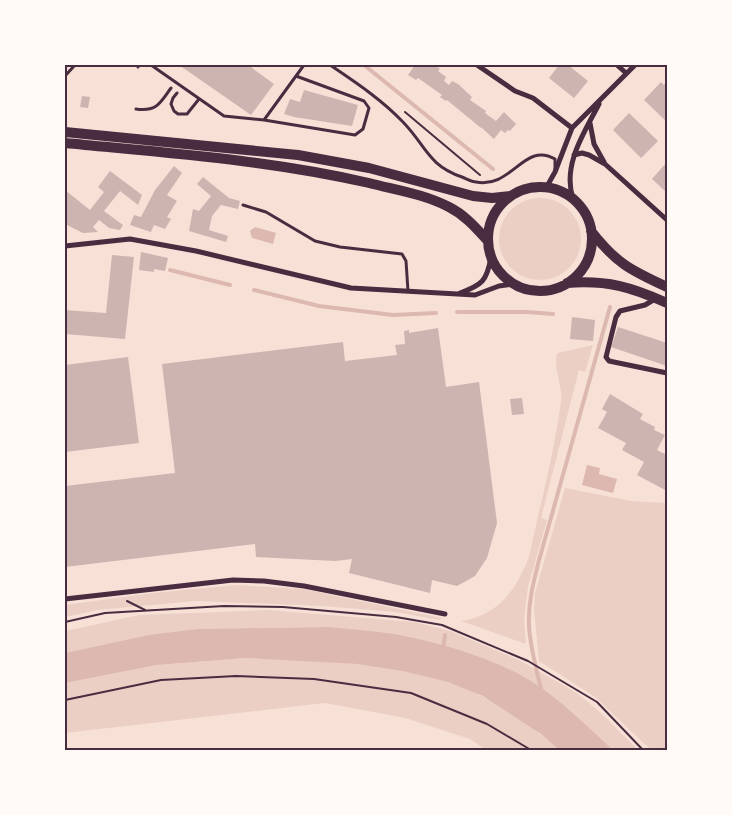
<svg xmlns="http://www.w3.org/2000/svg" width="732" height="815" font-family="'Asap Condensed',sans-serif">
<rect width="100%" height="100%" fill="#f7e1d7"/>
<path fill="#ebcfc5" d="M499 239a41 41 0 1 1 82 0a41 41 0 1 1-82 0Z
M593,345L585,372L579,370L541,518L547,520L528,587L524,620L526,644L461,621C499,615 515,591 529,557C540,505 554,454 561,402C563,386 553,370 557,353Z
M565,488L631,501L667,503V750H651L595,697L539,661L534,609L535,593Z
M237,585L303,589L442,618L439,620L396,612L321,606L195,601L98,610L65,617V605L152,593Z
M269,610L414,622L450,631L519,660L577,693L601,713L638,750H613L561,703L451,648L405,636L329,627L197,629L148,635L65,653V631L139,615Z
M245,658C313,662 384,660 449,682C490,696 527,721 559,750H486L470,739L405,718L325,703L65,733V683L157,665Z"/>
<path fill="#dcb8b0" d="M255,227L276,233L273,244L252,238L250,231Z
M587,465L600,468L599,474L617,479L613,493L582,485Z
M329,627C354,630 380,631 405,636C448,645 494,659 531,681C561,700 587,726 613,750H559L541,734L483,696L448,682L403,671L357,664L245,658L157,665L65,683V653L148,635L197,629Z"/>
<g fill="none" stroke-linecap="round" stroke-linejoin="round">
<path stroke="#dcb8b0" stroke-width="4" d="M364,65L493,169
M170,270L230,285
M254,290L319,306L393,315L436,313
M457,312H527L553,314
M443,650L445,635
M542,693C537,671 530,648 529,625C528,604 533,584 538,564L610,307"/>
</g>
<path fill="#ccb4b1" d="M179,65H248L274,84L251,115Z
M415,65H435L440,69L438,71L446,77L444,81L449,85L452,81L458,84L472,97L470,100L486,111L485,113L496,121L504,112L516,124L510,131L508,130L505,133L501,130L494,139L481,127V128L447,100L446,101L440,97L442,95L418,78L416,80L408,75Z
M559,65H568L588,81L574,98L549,78Z
M667,81V122L644,100L661,82L664,85Z
M304,90L358,105L352,126L294,117L284,114L290,99L300,102Z
M82,96L90,97L88,108L80,107Z
M629,113L658,141L641,158L613,130Z
M667,162V193L652,179Z
M174,166L182,173L167,195L177,201L167,217L171,219L165,229L154,225L151,232L130,225L134,215L141,217L155,190Z
M110,171L142,195L138,205L120,191L104,211L123,225L120,230L109,228L99,220L93,227L98,232L83,233L65,224V190L90,210L104,192L98,187Z
M203,177L229,198L240,201L238,209L221,205L212,216L209,230L228,236L226,242L189,231L193,209L199,211L211,196L197,184Z
M141,252L168,258L165,271L154,269V272L139,270Z
M112,255L134,257L125,339L65,334V310L106,313Z
M572,317L595,320L593,341L570,339Z
M618,327L667,343V366L611,347Z
M438,328L446,387L479,382L497,523L487,558L475,576L457,586L432,580L430,593L349,573L352,559L335,561L256,557L255,544L65,567V486L175,473L162,364L343,342L345,361L397,355L395,345L405,344L404,331L409,330V333Z
M128,357L139,443L65,452V365Z
M610,394L643,414L640,419L655,427L654,430L665,435L657,450L667,455V491L637,475L644,462L622,450L626,443L598,428L607,412L602,409Z
M522,398L524,414L512,415L510,399Z"/>
<g fill="none" stroke-linecap="round" stroke-linejoin="round">
<path stroke="#4a2c40" stroke-width="2" d="M405,112L480,175
M127,601L145,610
M65,622L105,613L224,606L283,607L396,617L442,625L528,661L597,702L643,750
M65,700L161,680L236,676L314,679L411,693L487,724L531,750"/>
<path stroke="#4a2c40" stroke-width="3" d="M151,65L224,116L264,120L304,65
M330,65C355,82 381,99 402,121C426,145 427,165 462,177C467,179 472,182 476,182C512,189 524,141 555,159V169
M138,67V65
M65,76L75,65
M177,93L173,98L171,104L174,111L178,114H187L199,99
M136,109C157,112 160,103 171,88
M264,120L355,135L363,129L369,108L364,101L296,76
M243,205L266,212L315,241L340,247L402,254L406,261L408,291"/>
<path stroke="#4a2c40" stroke-width="5" d="M477,65L515,91L533,98L572,128
M617,65L626,73
M590,123L594,144L604,162
M574,155L582,153L589,155L605,164L667,220
M546,188L555,172L572,128L635,65
M573,199C562,165 584,133 599,104
M65,246L130,239L196,251L351,288L475,295L499,286L514,284
M460,293C482,285 487,281 491,257
M655,299L645,305L620,311L616,317L606,357L609,361L667,373
M65,599L233,580L264,581L304,586L445,614"/>
<path stroke="#4a2c40" stroke-width="10" d="M65,132L298,155L369,168L473,196L492,198L511,196
M65,143C167,153 269,160 369,183C396,190 424,194 449,207C465,215 476,228 488,241
M488 239a52 52 0 1 1 104 0a52 52 0 1 1-104 0Z
M591,231C616,263 630,270 667,287
M567,283C608,280 631,287 667,303"/>
</g>
<rect width="732" height="815" fill="none" stroke="#fffaf5" stroke-width="132"/>
<rect x="66" y="66" width="600" height="683" fill="none" stroke="#4a2c40" stroke-width="2"/>
</svg>
